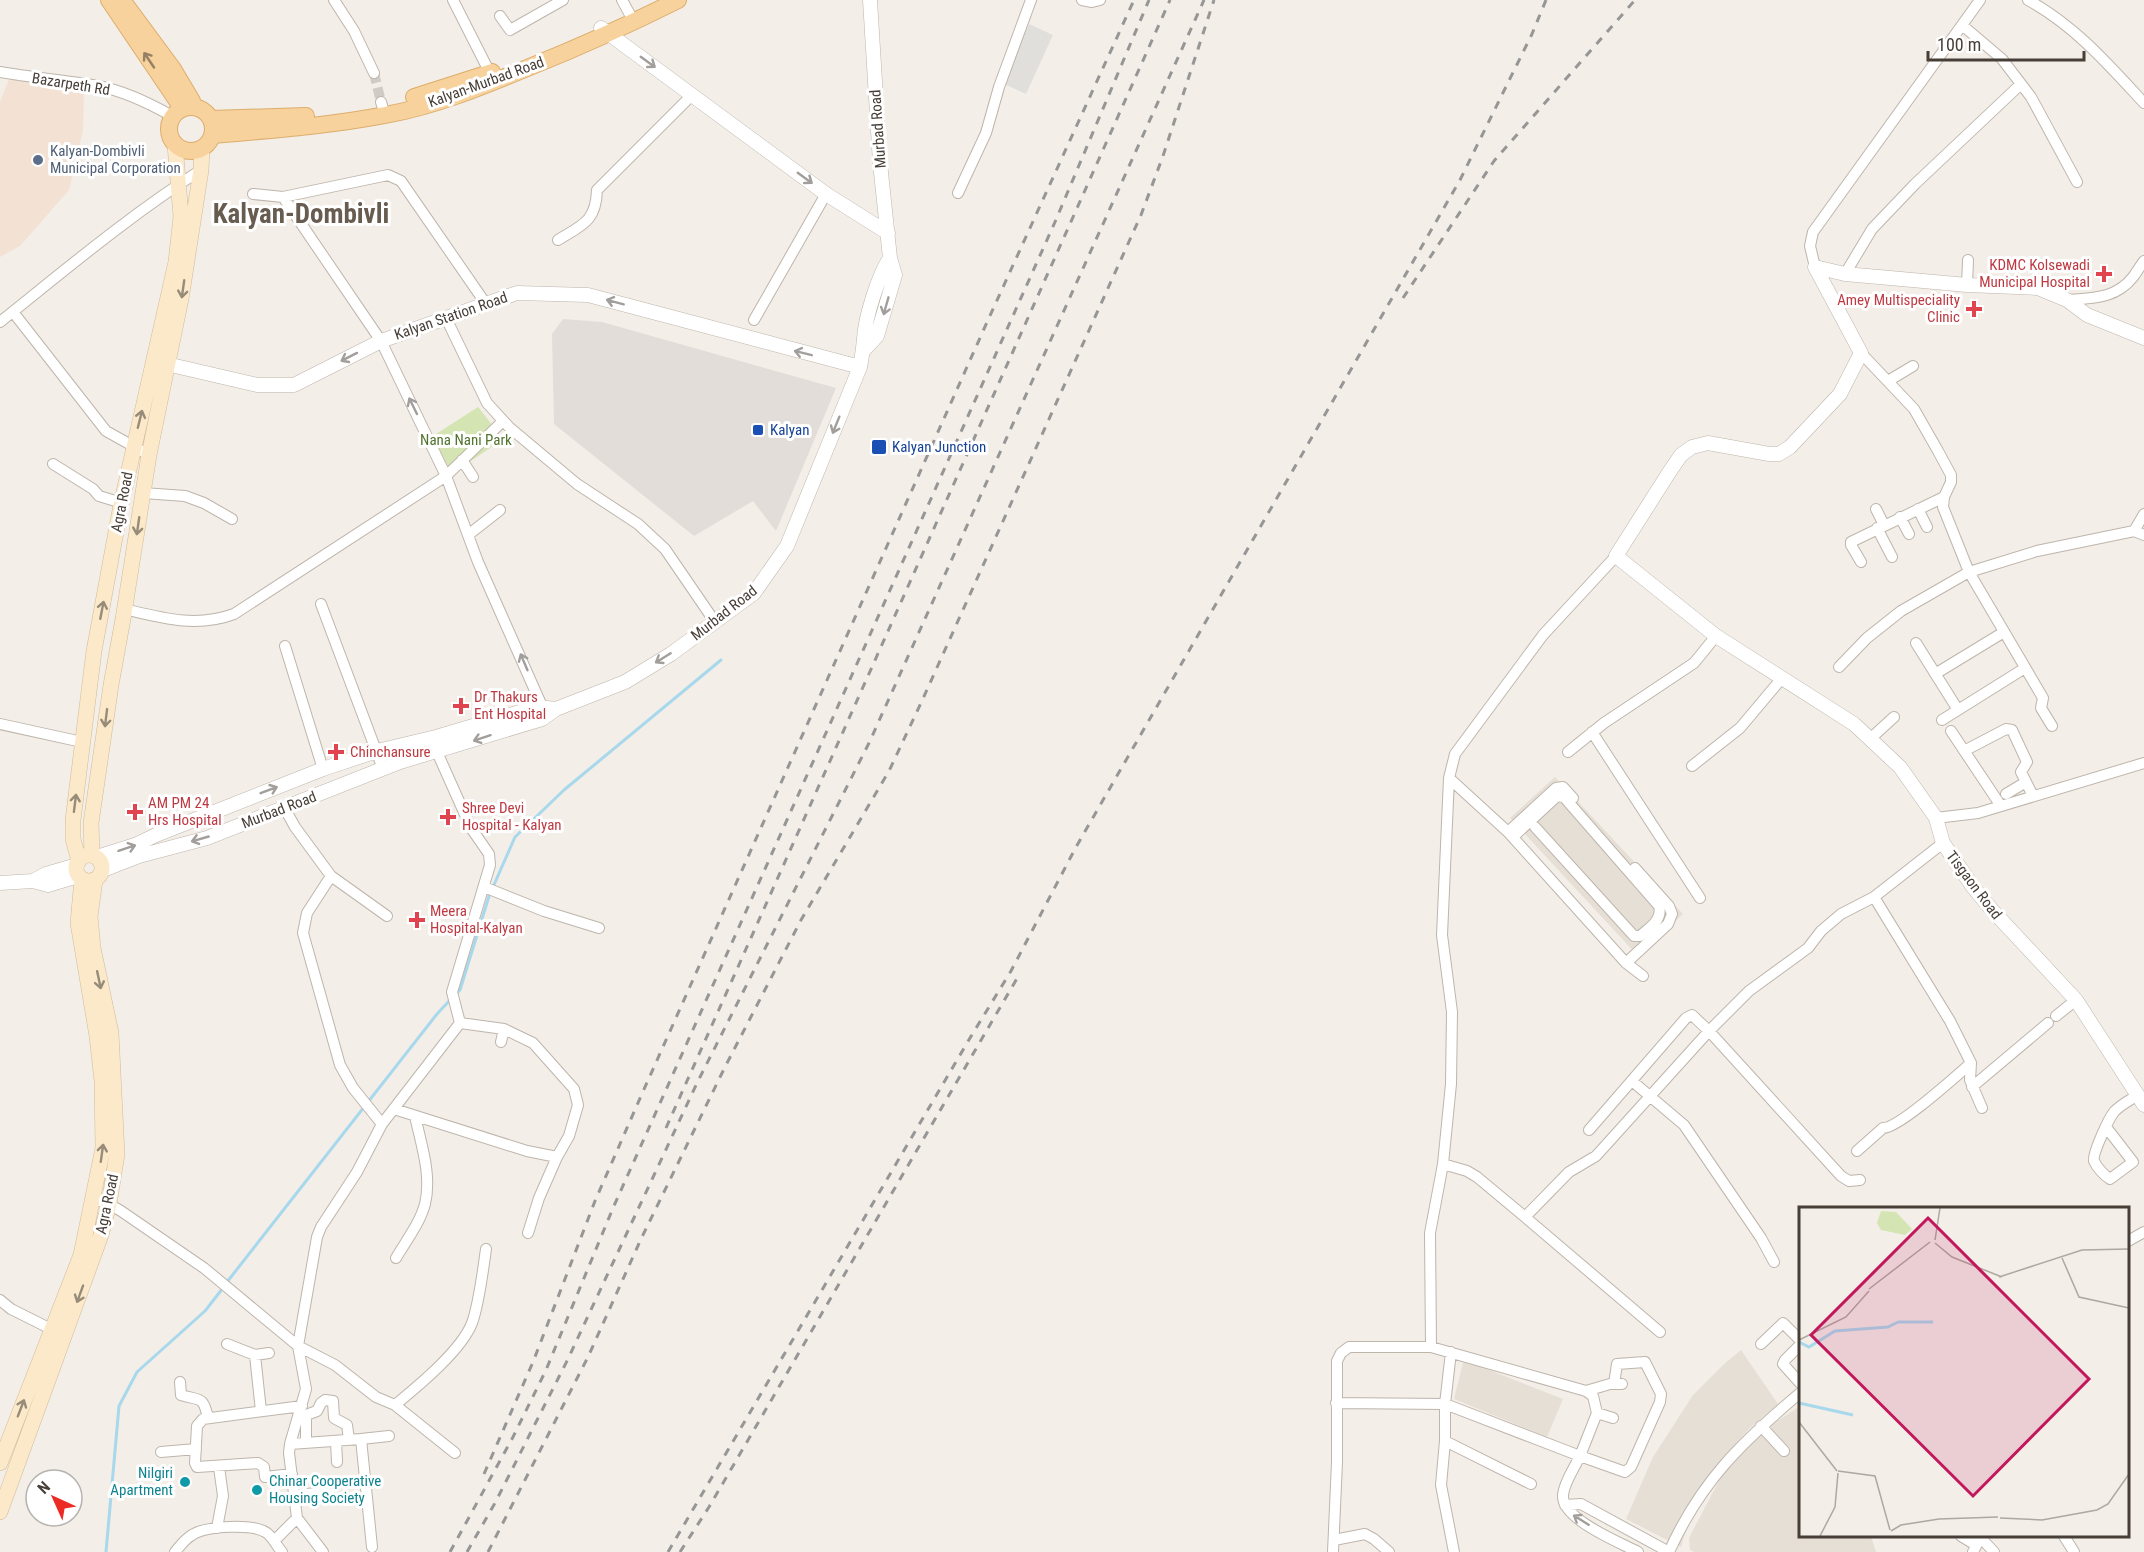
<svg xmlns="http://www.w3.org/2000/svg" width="2144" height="1552" font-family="'Roboto Condensed',sans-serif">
<rect width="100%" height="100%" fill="#f3eee8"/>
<path fill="#e6dfd6" d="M1555,777L1683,914L1638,956L1510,818Z
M1741,1350L1778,1404L1749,1429L1722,1459L1689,1520L1681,1547L1626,1519L1653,1457L1693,1395L1723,1365Z
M1469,1362L1563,1399L1547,1437L1454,1399L1463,1363Z
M1800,1406V1536H1871L1876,1552H1694L1690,1550L1689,1538L1723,1473L1761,1432Z"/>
<path fill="#f3e2d4" d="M9,79L84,91L83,130L69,190L20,246L0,257V102Z"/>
<path fill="#e2ddd9" d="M563,319L602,322L836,388L776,531L753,501L694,536L554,424L552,334Z"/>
<path fill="#d4e5b3" d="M478,407L500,435V441L452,474L433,436Z"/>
<path fill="#e1dfdc" d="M1029,24L1053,35L1026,94L1002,83Z"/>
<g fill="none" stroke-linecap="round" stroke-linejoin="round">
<path stroke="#a8d8ec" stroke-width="3" d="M493,887L515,837L564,790L721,660
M457,993L460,990L490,893
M227,1282L437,1014L450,1000
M106,1552L119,1406L137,1372L205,1311L223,1288"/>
<path stroke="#d0cbc5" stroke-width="10" stroke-dasharray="10 5" stroke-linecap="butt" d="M374,73L381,102"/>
<g stroke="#beb5ab" stroke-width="12">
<path id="minor" d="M334,0L354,31L374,73
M453,0L492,77
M622,0L634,22
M1082,0L1092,2L1100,0
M2028,0C2075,26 2107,63 2144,103
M500,16L510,30L563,0
M1962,25L2002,59L2031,97L2077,182
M0,72C33,78 66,80 98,86C125,91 149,103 172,116
M381,102L385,115
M958,193L986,133L999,87L1031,0
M253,194L283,197L388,175L401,181L486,304
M283,197L381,341L446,476L478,562L545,713
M558,240C582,225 596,222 597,190L692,95
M1815,267L1810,246L1813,232L1980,0
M1845,274L1872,229L1915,184L2021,84
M1967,285L1968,260
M2067,300C2092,298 2116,299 2133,277C2137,272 2140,266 2144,261
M13,312L106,431L149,455
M446,318L487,403L509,427L577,484L638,524L665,549L715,622
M754,320L826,194
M0,322C65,270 130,215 201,170
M1861,353L1914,409L1938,451L1951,475V482L1944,497L1943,507L1969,572L2043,698L2041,708L2052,726
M1888,381L1913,366
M462,460L473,477
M53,464L93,489L99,496L122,503
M143,493L185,496L204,503L232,519
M1876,509L1884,525
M1918,509L1927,527
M1900,517L1909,534
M1877,528L1892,557
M2134,531L2144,514
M468,535L500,510
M1861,562L1851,545V542L1944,497
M321,604L383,769
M124,609C162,618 196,628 234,614L446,476L503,421
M1916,643L1958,710
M285,646L323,769
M1839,667L1867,638L1901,611L1969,572L2037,551L2134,531L2144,535
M1935,674L2004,632
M1942,720L2025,668
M0,724L82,742
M1951,731L2001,806
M1592,732L1700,898
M1870,739L1894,717
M1964,751L2006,729L2012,730L2027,762L2021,772L2033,796
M437,752L471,828L489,854L490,865L452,992L460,1023
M1568,752L1604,723L1694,663L1716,636
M1692,766L1740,728L1782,678
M1449,778L1508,832L1626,963L1643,976
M2006,794L2026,782
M284,807L295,827L331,876L387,916
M1936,818L1978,813L2144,763
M1508,832L1556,788L1563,787L1573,798
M1513,837L1556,797L1563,796L1659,906C1663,920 1649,928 1640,936H1634L1535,827
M331,876L307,913L303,933L340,1065L353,1088L382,1124
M484,887L544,911L599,928
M1874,897L1950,1021L1971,1063L1970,1080L1982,1108
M1626,963L1668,924L1672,914L1669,906L1635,868
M2056,1016L2076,1000
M460,1023L504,1029L533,1043L574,1089L578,1105L569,1136L557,1157L539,1198L528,1233
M501,1042L504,1029
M1632,1081L1684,1125L1761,1238L1774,1262
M1972,1087L2048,1023
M394,1109L527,1151L557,1157
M2106,1127L2133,1162L2110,1179C2105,1176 2097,1168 2094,1161C2092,1154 2109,1118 2114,1112C2120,1105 2130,1100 2138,1095
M1589,1130L1686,1018L1692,1015L1709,1031L1841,1176L1849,1181L1860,1180
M1857,1151L1883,1128C1899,1128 1956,1076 1971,1063
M1443,1164L1467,1171L1477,1177L1525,1217L1569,1172L1596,1156L1709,1031L1749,991L1808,948L1821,931L1841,914L1874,897L1943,843
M93,1199L109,1204L121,1211L204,1268L298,1346L306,1389L290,1444L289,1453L297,1518L274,1541
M1525,1217L1660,1332
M2128,1241L2144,1232
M396,1258C406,1241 420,1223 425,1204C432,1175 421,1144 415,1116
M0,1300L11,1309L51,1329
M227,1344L255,1355L269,1353
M1761,1344L1783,1323L1800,1340
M1800,1345L1785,1360L1783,1364L1800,1383
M1431,1347L1430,1233L1443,1164L1451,1084L1452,1012L1442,935L1449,778L1455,754L1543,635L1616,556
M1451,1352L1445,1404V1441L1441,1485L1454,1552
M255,1355L261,1411
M180,1382L181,1395C200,1401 203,1395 208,1418
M1586,1391L1610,1384H1622
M1336,1403L1445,1404L1580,1456C1575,1467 1564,1482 1563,1495C1561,1519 1619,1542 1638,1552
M395,1405C418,1386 461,1351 472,1323C479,1304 483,1270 486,1249
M1597,1413L1613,1418
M1761,1426L1784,1451
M361,1439L389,1436
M336,1441L337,1462
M1445,1441L1531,1484
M306,1443V1415L317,1411L321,1403L325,1400L333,1401L334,1418L347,1425L349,1440
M290,1444L361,1439L372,1547
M161,1452L196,1449
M455,1453L395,1405L376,1397L335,1365L298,1346L317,1237L321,1227L357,1172L382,1124L460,1023
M292,1474L265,1477L264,1467L258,1463L197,1467L195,1463L197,1426L203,1419L302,1406
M294,1495L329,1492
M1565,1505L1581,1504L1669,1552
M297,1518L323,1552
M217,1528L223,1496L219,1467
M1961,1536L1976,1545
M2064,1536L2074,1552
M1980,1537L1994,1552
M1334,1540L1365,1534L1374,1539L1389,1552
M175,1552C180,1546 185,1539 192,1535C206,1526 253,1523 267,1533C273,1538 277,1546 282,1552
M1333,1552L1337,1462V1361L1341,1353L1349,1347H1431L1586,1391L1593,1396L1597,1413L1580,1456L1625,1472L1631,1467L1660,1402L1661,1394L1645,1362L1617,1364L1614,1384
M1669,1552C1701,1481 1742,1442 1800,1393
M1973,1552L1981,1536"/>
</g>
<g stroke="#beb5ab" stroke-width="15">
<path id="tertiary" d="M601,28L826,194L888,233
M1815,267L1861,353L1840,394L1790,447L1779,454H1769L1708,443L1692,447L1681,455L1670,471L1616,556L1716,636L1854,724L1900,767L1936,818L1943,843L1973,887L1992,910L2076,1000L2144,1105
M1815,267L1845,274L1890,278L1967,285L2038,288L2067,300L2087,315L2144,338
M864,350L877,336L895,275L890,258L880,163L870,0
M158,362L257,385H294L381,341L517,293L588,295L860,367
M97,857L135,845L156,835L323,769L377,751L436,737L537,707L556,709
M103,870L139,856L207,838L400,762L542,719L556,709L625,682L671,654L754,593L787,546L860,367C862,357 863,349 864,339C865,318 878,276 890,258
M33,881L46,874L77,865
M0,883L33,881L48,885L78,876"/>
</g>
<g stroke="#d0bb9a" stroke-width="16">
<path id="secondary" d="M76 868a13 13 0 1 1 26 0a13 13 0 1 1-26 0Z
M92,855L91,823L111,685L123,619L149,455L181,299L201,170L202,148
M79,861L73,839V820L94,651L121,505L176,262L181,216L175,145
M0,1463L81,1255L103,1148L102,1081L97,1036L78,923L82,879
M0,1512L101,1235L109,1204L117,1154L111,1033L93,948L90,917L95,880"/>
</g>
<g stroke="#dcad6c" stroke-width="18">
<path id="primary" d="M109,0L182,108
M122,0L173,69L192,101L193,107
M414,97L492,72
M169 129a22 22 0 1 1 44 0a22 22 0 1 1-44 0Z
M211,119L306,116
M212,135C270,130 328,126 385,115C436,106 484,86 532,66C582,46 630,24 678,0"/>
</g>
<use href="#minor" stroke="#fff" stroke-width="10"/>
<use href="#tertiary" stroke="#fff" stroke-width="14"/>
<use href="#secondary" stroke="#fbe9c9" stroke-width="15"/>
<use href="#primary" stroke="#f8d29c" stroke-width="16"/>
<path stroke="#969696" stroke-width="3" stroke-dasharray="8 8" stroke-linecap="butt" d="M1403,298L1494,161L1635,0
M666,1128L1170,0
M484,1474L533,1362L595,1201L641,1096L988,320L1134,0
M450,1552L513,1437L546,1370L613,1208L1055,222L1149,0
M467,1552L495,1503L568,1359L697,1083L869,743L1204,0
M488,1552L588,1357L641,1239L725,1067L801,920L889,771L921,703L1141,215L1163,156L1214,0
M668,1552L970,1038L1011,971L1076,847L1460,180L1532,34L1546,0
M680,1552L709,1507L1019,975"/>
</g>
<defs><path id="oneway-shaft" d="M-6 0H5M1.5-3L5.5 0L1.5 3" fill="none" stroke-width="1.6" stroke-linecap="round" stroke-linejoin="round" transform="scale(1.5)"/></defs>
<use stroke="#968164" href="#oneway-shaft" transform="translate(149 60) rotate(-124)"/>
<g stroke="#a29e9b">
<use href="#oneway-shaft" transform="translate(648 62) rotate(36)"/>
<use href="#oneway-shaft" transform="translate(805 178) rotate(36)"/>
<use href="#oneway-shaft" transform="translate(615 302) rotate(-165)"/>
<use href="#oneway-shaft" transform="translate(886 306) rotate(106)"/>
<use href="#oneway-shaft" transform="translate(803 353) rotate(-166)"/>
<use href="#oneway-shaft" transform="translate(349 357) rotate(153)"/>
<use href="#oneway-shaft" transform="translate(413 406) rotate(-116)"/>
<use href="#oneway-shaft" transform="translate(836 425) rotate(112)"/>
<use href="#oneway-shaft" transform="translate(663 658) rotate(148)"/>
<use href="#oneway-shaft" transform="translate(524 662) rotate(-113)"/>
<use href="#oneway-shaft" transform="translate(482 738) rotate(162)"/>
<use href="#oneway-shaft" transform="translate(269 790) rotate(-21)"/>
<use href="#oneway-shaft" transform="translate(200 839) rotate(164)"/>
<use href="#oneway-shaft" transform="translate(127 848) rotate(-18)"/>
<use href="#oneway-shaft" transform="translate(1581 1520) rotate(-148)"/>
</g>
<g stroke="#978b79">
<use href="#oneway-shaft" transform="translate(183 289) rotate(98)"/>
<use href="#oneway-shaft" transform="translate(140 419) rotate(-76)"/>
<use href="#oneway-shaft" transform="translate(138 526) rotate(98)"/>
<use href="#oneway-shaft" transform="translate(102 610) rotate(-79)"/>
<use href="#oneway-shaft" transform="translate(106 718) rotate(97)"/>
<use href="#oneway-shaft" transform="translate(75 803) rotate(-83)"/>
<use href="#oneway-shaft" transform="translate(99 980) rotate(78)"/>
<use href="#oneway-shaft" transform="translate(102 1153) rotate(-82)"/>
<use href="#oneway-shaft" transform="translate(80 1294) rotate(110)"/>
<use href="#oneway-shaft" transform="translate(21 1408) rotate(-69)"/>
</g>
<circle fill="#5c6f8a" stroke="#fff" stroke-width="2" cx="38" cy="160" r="6"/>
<g fill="#e0444e" stroke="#fff" stroke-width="2">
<path d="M2101 265h6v6h6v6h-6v6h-6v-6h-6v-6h6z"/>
<path d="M1971 300h6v6h6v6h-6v6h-6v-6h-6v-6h6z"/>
<path d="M458 697h6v6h6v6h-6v6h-6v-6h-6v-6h6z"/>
<path d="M333 743h6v6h6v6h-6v6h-6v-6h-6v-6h6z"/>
<path d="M132 803h6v6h6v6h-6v6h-6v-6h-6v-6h6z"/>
<path d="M445 808h6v6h6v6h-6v6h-6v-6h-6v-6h6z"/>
<path d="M414 911h6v6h6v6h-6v6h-6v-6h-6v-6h6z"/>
</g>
<g fill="#1a4fb4" stroke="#fff" stroke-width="2">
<rect x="752" y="424" width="12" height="12" rx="3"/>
<rect x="871" y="439" width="16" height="16" rx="3"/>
</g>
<g fill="#0f9aa8" stroke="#fff" stroke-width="2">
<circle cx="185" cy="1482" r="6"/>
<circle cx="257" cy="1490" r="6"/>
</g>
<g text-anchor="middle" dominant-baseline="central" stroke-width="6" stroke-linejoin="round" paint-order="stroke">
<g font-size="15" fill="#463e37" stroke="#fff">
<text transform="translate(486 82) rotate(-20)">Kalyan-Murbad Road</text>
<text transform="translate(71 84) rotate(9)">Bazarpeth Rd</text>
<text transform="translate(878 129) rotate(-94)">Murbad Road</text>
<text transform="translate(451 316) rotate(-19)">Kalyan Station Road</text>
<text transform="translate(122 502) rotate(-79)">Agra Road</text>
<text transform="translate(724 613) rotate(-38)">Murbad Road</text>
<text transform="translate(279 810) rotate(-21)">Murbad Road</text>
<text transform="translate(1974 885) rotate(53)">Tisgaon Road</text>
<text transform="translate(107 1204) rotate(-78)">Agra Road</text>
</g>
<g font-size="15" fill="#4e5e75" stroke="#fff" text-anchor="start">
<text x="50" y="151">Kalyan-Dombivli<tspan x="50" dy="17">Municipal Corporation</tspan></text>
</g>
<g font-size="15" fill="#be3a42" stroke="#fff" text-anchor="start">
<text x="2090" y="265" text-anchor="end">KDMC Kolsewadi<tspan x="2090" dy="17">Municipal Hospital</tspan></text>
<text x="1960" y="300" text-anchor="end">Amey Multispeciality<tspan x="1960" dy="17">Clinic</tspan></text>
<text x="474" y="697">Dr Thakurs<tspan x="474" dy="17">Ent Hospital</tspan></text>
<text x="350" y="752">Chinchansure</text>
<text x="148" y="803">AM PM 24<tspan x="148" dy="17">Hrs Hospital</tspan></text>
<text x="462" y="808">Shree Devi<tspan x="462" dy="17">Hospital - Kalyan</tspan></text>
<text x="430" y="911">Meera<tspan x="430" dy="17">Hospital-Kalyan</tspan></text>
</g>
<g font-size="15" fill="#164399" stroke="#fff" text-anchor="start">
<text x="770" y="430">Kalyan</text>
<text x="892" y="447">Kalyan Junction</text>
</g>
<g font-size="15" fill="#51742e" stroke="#fff">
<text x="466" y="440">Nana Nani Park</text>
</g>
<g font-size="15" fill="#0d838f" stroke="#fff" text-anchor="end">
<text x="173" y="1473">Nilgiri<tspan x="173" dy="17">Apartment</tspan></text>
<text x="269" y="1481" text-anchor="start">Chinar Cooperative<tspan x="269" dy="17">Housing Society</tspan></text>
</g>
<g font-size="27" font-weight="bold" fill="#685b4f" stroke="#fff">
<text x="301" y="214">Kalyan-Dombivli</text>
</g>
</g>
<g transform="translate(1799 1207)">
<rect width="330" height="330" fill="#f3eee8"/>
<path d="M82,4L97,5L113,22L106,28L82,23L78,16Z" fill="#d4e5b3"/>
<path fill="none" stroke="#a8d8ec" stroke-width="3" d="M99,115H134M0,135L10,140L36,124L89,120L99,115M0,196L54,208"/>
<path fill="none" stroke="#aea8a1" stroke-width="1.5" d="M136,33L141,1M136,36L153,50L203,70M263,51L280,90L330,101M200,70L283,43L330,42M70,82L131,35M0,133L47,110L70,84M0,215L38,264M39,264L76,269L91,323M201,311L243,313L298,303L309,297L330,267M92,324L102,318L140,312L199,310M21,329L36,300L39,266"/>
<path fill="#c2185b" fill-opacity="0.15" stroke="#c2185b" stroke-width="3" d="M129,11L290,172L174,289L12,128Z"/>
<rect width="330" height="330" fill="none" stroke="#463e37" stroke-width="3"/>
</g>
<g transform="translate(54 1498) rotate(315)"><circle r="28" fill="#ffffff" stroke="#b5b2af" stroke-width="1.5"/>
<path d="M0-4.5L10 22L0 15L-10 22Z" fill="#ed2b25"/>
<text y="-9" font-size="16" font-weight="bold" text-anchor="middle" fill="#463e37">N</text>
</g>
<path d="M1928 51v9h156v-9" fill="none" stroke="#463e37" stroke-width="3"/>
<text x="1937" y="51" font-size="18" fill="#463e37" stroke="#ffffff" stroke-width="4.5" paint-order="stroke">100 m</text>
</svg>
